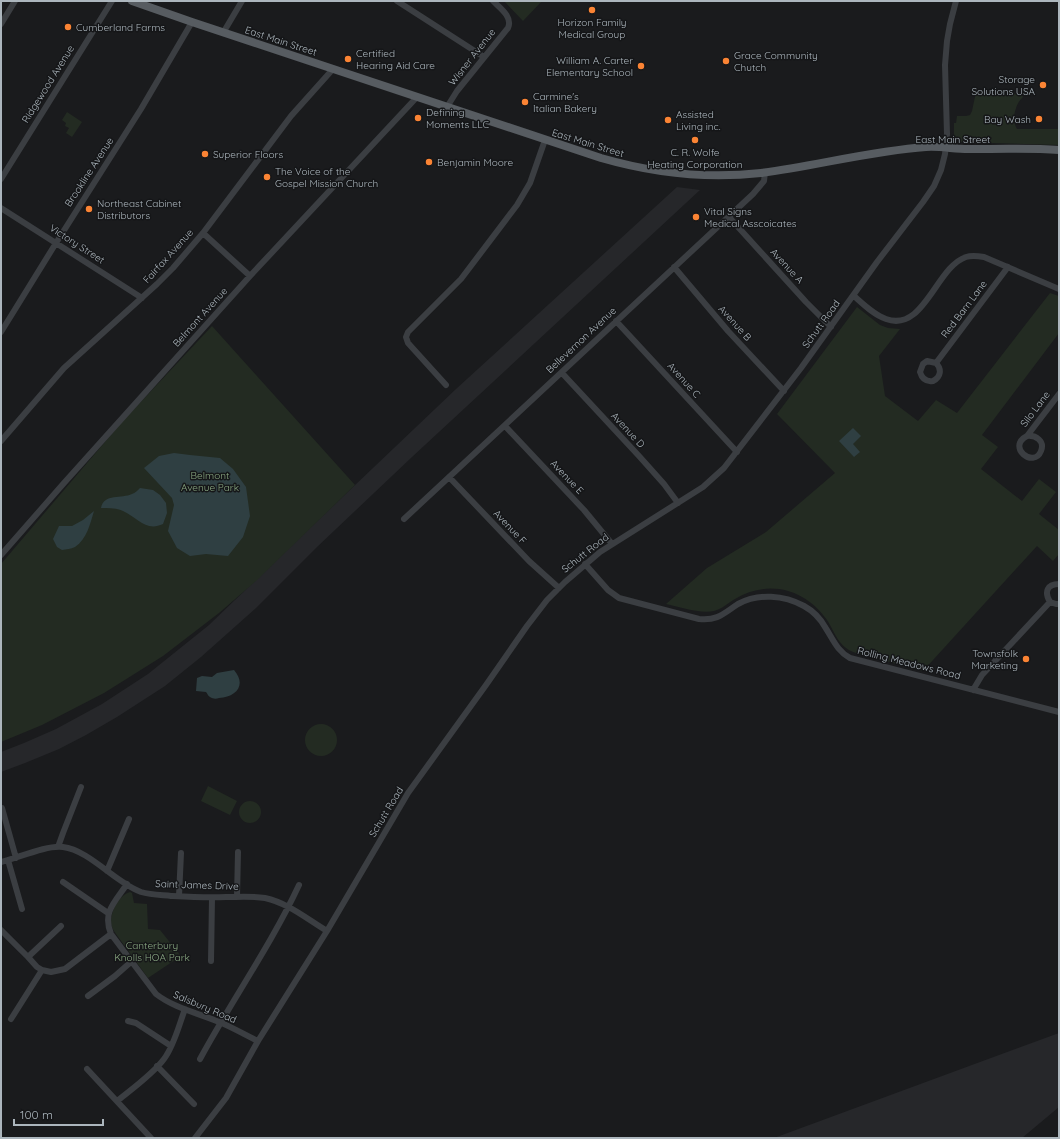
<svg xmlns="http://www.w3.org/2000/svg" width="1060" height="1139" font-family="Quicksand,sans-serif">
<rect width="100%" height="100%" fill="#1a1b1d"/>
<path fill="#26272a" d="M677,187L700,190L412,457L317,547L256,608L201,657L165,686L117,717L86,735L59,749L25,763L1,772V752L24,743L56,729L102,704L148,674L209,625L311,527L456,389Z
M1059,1033V1107L1022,1138H774Z"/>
<path fill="#232b22" d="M504,1H542L523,21Z
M976,92L981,93L1021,94L1023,97C1015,104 1011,120 1017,129H1059V145L957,142L954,136V123H956L957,116H966L970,115L972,111Z
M67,112L82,122L72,137L66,133L69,128L65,126L66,123L62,120Z
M1050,293L1059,296V333L982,435L998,447L981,469L1022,501L1039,479L1056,492L1039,514L1059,530V554L1053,561L1037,546L923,671L856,653C838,647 836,634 827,620C817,606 805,596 788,591C770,586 751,589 735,599C728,603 722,609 714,611C700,614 680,607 666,604L707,568L766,532L835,473L777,414L857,307L880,325L888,328L900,329L879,356L885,396L918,421L936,400L957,413Z
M212,326L355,485L256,581L219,613L163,656L104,693L42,725L1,742V564L122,422Z
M305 740a16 16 0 1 1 32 0a16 16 0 1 1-32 0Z
M208,786L237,801L230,815L201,801Z
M239 812a11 11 0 1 1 22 0a11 11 0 1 1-22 0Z
M130,892L132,893L134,903L147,904L148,929L160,930L181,956L148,978L116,934C113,930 111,926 111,922C111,911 119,895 130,892Z"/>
<path fill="#2f3f42" d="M853,428L861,436L853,444L860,452L854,457L839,441Z
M174,453L190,455L220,458L233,469L246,487L250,516L243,537L228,556L206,554L190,556L177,548L168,531L174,505L172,498L144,468L159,456Z
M140,488L153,490L160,495L166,503L167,513L163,524C146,532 138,518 123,511C117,508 108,508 101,508C104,493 122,499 132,494C135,493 138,490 140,488Z
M94,511C90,524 87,539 75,547C71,549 66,549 62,550L57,547L53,539L59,526H72L83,520Z
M234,670C247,685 236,697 219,698C216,699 213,699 210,697C208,696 207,693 206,692L196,691L197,678L202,676L212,677L217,673Z"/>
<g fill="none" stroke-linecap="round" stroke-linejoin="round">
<path stroke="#3b3e42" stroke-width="6" d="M397,1L484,57
M1,24L15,1
M223,33L242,1
M447,107L457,91L508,28C513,17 500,8 493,1
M1,179L112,1
M1,208L142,298
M729,217L806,302L831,327
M203,233L250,276
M674,267L728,331L784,391
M854,296C863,304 874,315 886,319C924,333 936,267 966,257C972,255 978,256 984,257L1059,289
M616,321L737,452
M1,332L56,243L141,109L192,22
M936,363L927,361L923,364L920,372C922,379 926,382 933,381C941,377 942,369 936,363L1008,267
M562,373L639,456L664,484L678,503
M446,385L408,343L406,337L408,332L461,279L517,205L530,183L545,140
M505,426L584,510L612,544
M1027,436C1036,435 1045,441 1041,451C1034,469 1006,447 1027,436L1059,394
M1,441L64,368L157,284L173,268L203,233L291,116L333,69
M449,477L529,561L559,588
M404,519L753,194L764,181L765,172
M1,555L64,483L250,276L417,97
M585,564L608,590L619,598L699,619C718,621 724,613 738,604C758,593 784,595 804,606C813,611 820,618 825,627C833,639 837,651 850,658L1059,712
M1059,584C1047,584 1044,592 1050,602L1056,604H1059
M973,690L982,675L1050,602
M2,808L16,858
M58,847L63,833L81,787
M8,860L22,909
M1,862C18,858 46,845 63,847C89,850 116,883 141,892C151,895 162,895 171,896C190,897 208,898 226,897C239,897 253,896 265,898C288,903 307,919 327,931
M107,871L129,819
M63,882L108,913
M127,884C115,902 102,912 111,934L156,994C174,1008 198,1013 219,1022C232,1027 245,1035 258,1041
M179,896L181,853
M237,897L238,852
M1,930L28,957L37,967L42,970L51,972L65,969L111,934
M28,957L61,926
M211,961L212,898
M88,996L115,976L132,961
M11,1019L42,970
M128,1021L136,1023L171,1046
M200,1059C232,1000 271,945 299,885
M157,1066L194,1104
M87,1069L151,1138
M117,1101C132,1089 153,1074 164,1059C174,1046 179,1025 185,1009
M195,1138L226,1098L258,1041L327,931L408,793L486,685L527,626L547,600L565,582L600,552L703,487L724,468L801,368L877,262L923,202L934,186L941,170L945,154L947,134L945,65L947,41L950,24L956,1"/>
<path stroke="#575c61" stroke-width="8" d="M132,1L192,22L601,158C653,173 708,179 761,173C816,166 870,151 926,147C940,146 954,149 968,149C998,149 1029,148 1059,150"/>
</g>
<g fill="#fb8434" stroke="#151618" stroke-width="1.5">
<circle cx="592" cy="10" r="4"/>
<circle cx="68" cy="27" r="4"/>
<circle cx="348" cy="59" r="4"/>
<circle cx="726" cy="61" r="4"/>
<circle cx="641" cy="66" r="4"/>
<circle cx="1043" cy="85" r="4"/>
<circle cx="525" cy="102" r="4"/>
<circle cx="418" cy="118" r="4"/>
<circle cx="1039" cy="119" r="4"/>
<circle cx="668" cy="120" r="4"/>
<circle cx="695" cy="140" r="4"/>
<circle cx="205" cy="154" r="4"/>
<circle cx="429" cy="162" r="4"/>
<circle cx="267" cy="177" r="4"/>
<circle cx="89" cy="209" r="4"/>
<circle cx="696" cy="217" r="4"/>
<circle cx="1026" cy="659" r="4"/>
</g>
<g text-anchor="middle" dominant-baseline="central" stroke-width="3" stroke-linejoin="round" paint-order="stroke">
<g font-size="10" fill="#acb6bd" stroke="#151618" text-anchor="start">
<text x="592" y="22" text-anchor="middle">Horizon Family<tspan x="592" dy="12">Medical Group</tspan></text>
<text x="76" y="27">Cumberland Farms</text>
<text x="356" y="53">Certified<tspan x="356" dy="12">Hearing Aid Care</tspan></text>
<text x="734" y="55">Grace Community<tspan x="734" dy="12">Chutch</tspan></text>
<text x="633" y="60" text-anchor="end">William A. Carter<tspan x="633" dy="12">Elementary School</tspan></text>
<text x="1035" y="79" text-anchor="end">Storage<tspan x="1035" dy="12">Solutions USA</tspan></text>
<text x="533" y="96">Carmine's<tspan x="533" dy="12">Italian Bakery</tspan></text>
<text x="426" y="112">Defining<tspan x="426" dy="12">Moments LLC</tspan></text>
<text x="676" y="114">Assisted<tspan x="676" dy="12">Living inc.</tspan></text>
<text x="1031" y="119" text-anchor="end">Bay Wash</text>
<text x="695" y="152" text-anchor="middle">C. R. Wolfe<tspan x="695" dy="12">Heating Corporation</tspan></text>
<text x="213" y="154">Superior Floors</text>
<text x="437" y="162">Benjamin Moore</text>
<text x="275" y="171">The Voice of the<tspan x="275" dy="12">Gospel Mission Church</tspan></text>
<text x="97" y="203">Northeast Cabinet<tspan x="97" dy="12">Distributors</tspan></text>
<text x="704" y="211">Vital Signs<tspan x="704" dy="12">Medical Asscoicates</tspan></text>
<text x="1018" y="653" text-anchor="end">Townsfolk<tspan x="1018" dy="12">Marketing</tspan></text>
</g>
<g font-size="10" fill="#acb6bd" stroke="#151618">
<text transform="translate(281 41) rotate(18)">East Main Street</text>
<text transform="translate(472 57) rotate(-52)">Wisner Avenue</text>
<text transform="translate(48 84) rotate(-58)">Ridgewood Avenue</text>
<text x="953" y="139">East Main Street</text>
<text transform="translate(588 143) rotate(17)">East Main Street</text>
<text transform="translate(89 172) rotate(-57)">Brookline Avenue</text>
<text transform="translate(77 244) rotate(33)">Victory Street</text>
<text transform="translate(168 256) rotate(-48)">Fairfax Avenue</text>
<text transform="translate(787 266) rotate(47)">Avenue A</text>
<text transform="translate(964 309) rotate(-53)">Red Barn Lane</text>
<text transform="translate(200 317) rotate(-48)">Belmont Avenue</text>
<text transform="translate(735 323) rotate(48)">Avenue B</text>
<text transform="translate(821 324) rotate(-54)">Schutt Road</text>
<text transform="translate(581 340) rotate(-43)">Bellevernon Avenue</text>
<text transform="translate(684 380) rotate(48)">Avenue C</text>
<text transform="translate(1035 409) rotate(-53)">Silo Lane</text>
<text transform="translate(628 430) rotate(47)">Avenue D</text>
<text transform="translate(567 477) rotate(46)">Avenue E</text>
<text transform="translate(510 527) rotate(46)">Avenue F</text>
<text transform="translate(585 553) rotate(-38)">Schutt Road</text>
<text transform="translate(909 663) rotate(14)">Rolling Meadows Road</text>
<text transform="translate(386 812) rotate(-59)">Schutt Road</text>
<text transform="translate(197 885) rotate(2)">Saint James Drive</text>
<text transform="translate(205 1007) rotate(23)">Salsbury Road</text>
</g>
<g font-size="10" fill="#8aa883" stroke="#151618">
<text x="210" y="475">Belmont<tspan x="210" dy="12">Avenue Park</tspan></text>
<text x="152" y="945">Canterbury<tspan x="152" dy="12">Knolls HOA Park</tspan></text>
</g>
</g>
<rect width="1060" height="1139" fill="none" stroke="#acb6bd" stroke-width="4"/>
<path d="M14 1119v6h89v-6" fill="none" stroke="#acb6bd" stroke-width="2"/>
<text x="20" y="1119" font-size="12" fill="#acb6bd" stroke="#151618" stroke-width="3" paint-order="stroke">100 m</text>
</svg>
